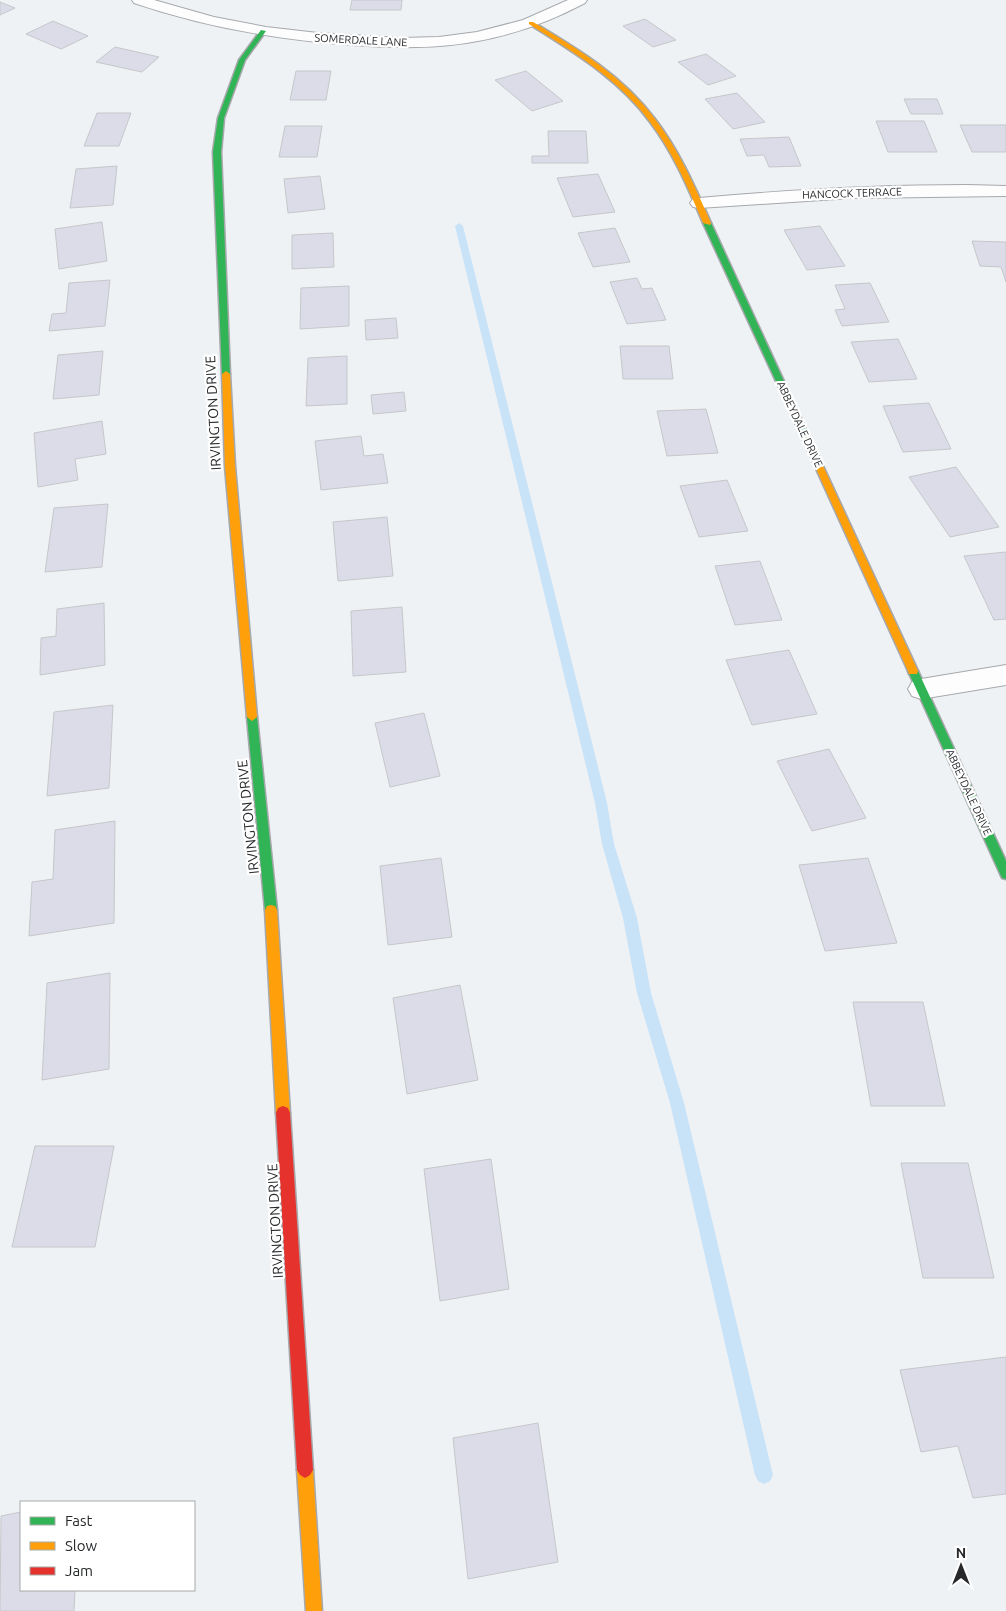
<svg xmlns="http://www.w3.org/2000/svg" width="1006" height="1611" font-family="Ubuntu,sans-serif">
<rect width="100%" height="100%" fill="#eff2f5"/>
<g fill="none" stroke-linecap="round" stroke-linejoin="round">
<path fill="#c8e2f7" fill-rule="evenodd" d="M459,223L463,226L607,803L614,844L637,918L651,993L684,1103L773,1475L770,1481L764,1484L758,1481L755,1475L670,1103L637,993L623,918L602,844L595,803L455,226Z"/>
</g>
<path fill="#dbdce8" stroke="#c6c7ca" d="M352,0H402L401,10H350Z
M0,2L15,8L0,15Z
M645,19L676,40L653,47L623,26Z
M53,21L88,36L61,49L26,34Z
M115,47L159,57L142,72L96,62Z
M706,54L736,76L708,85L678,62Z
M296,71H331L326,100H290Z
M526,71L563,101L532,111L495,80Z
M737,93L765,122L733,129L705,99Z
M904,99H937L943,114H911Z
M97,113H131L119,146H84Z
M876,121H924L937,152H888Z
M960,125H1006V152H972Z
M285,126H322L317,157H279Z
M548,131H586L588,163H532V156H549Z
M789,137L801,166L769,167L764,155L747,156L740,139Z
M117,166L113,205L70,208L76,169Z
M598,174L615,212L573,217L557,178Z
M320,176L325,209L288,213L284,179Z
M102,222L107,261L59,269L55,229Z
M820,226L845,266L807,270L784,230Z
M615,228L630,262L593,267L578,233Z
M333,233L334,267L292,269V235Z
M972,241L1006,242V282L1001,267L980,266Z
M637,278L642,289L652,288L666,320L627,324L610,282Z
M110,280L105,326L49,331L52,314L66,313L69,283Z
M870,283L889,322L842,326L835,310L845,309L835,285Z
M349,286V326L300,329L301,288Z
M396,318L398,338L366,340L365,320Z
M898,339L917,379L869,382L851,342Z
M620,346H669L673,379H623Z
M103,351L99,395L53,399L58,355Z
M347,356V404L306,406L308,358Z
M404,392L406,411L373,414L371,395Z
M929,403L951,449L903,452L883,406Z
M706,409L718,453L667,456L657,411Z
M102,421L106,454L75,459L78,480L38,487L34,433Z
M361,436L364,456L383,454L388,483L321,490L315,441Z
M956,467L999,527L950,537L909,477Z
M727,480L748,531L699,537L680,486Z
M108,504L102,567L45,572L54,508Z
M387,517L393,576L338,581L333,522Z
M1006,552V619L994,620L964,556Z
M760,561L782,620L735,625L715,566Z
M104,603L105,665L40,675L41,638L56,636L57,609Z
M402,607L406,672L353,676L351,611Z
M789,650L817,714L752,725L726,660Z
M113,705L109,788L47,796L54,712Z
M424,713L440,776L390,787L375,723Z
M829,749L866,818L812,831L777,761Z
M115,821L114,923L29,936L32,882L53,879L55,830Z
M441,858L452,937L388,945L380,866Z
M868,858L897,943L825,951L799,865Z
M110,973L109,1069L42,1080L47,983Z
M460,985L478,1080L407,1094L393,998Z
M853,1002H923L945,1106H871Z
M35,1146H114L95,1247H12Z
M491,1159L509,1289L440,1301L424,1169Z
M901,1163H968L994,1278H923Z
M1006,1357V1494L973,1498L958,1446L921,1452L900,1370Z
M538,1423L558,1562L468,1579L453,1438Z
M21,1512V1590H75L74,1611H0L1,1516Z"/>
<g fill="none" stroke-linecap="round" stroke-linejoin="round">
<g stroke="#a6a8ab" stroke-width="2">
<path id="street" d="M132,0H154L214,17L266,27L318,33L401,38L439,37L477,32L523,20L568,0H587L585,3C551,21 516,34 478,41C437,49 395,48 353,45C278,40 205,27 134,3Z
M967,185L1006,186V196L852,198L699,208L693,207L690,203L693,199L699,198C788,190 878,185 967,185Z
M1006,665V685L921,699L912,696L908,689L912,682L921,679Z"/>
</g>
<g stroke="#a6a8ab" stroke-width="3">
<path id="fast" d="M261,30L266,31L245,60L224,118L221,152L230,374L226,377L222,374L213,152L218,118L239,60Z
M704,221L711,223L811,440L810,442L807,443L803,440L703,223Z
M913,667L918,671L1006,861V879L1002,878L908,671Z
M252,713L257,717L277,910L275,914L271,915L267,914L265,910L247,717Z"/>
</g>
<g stroke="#a6a8ab" stroke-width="3">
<path id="slow" d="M529,22H533C578,49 623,76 655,119C679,150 695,187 711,223L710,225L703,223C688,188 673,152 650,122C619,79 573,52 529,24Z
M226,371L230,374L235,466L257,717L252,721L247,717L225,466L222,374Z
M807,437L811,440L918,671L917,674H909L908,671L803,440Z
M271,905L275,906L277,910L290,1113L288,1118L283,1120L278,1118L276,1113L265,910L267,906Z
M305,1462L310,1465L313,1470L322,1611H306L297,1470L300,1465Z"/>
</g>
<g stroke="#a6a8ab" stroke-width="3">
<path id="jam" d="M283,1106L288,1108L290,1113L313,1470L310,1475L305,1478L300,1475L297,1470L276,1113L278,1108Z"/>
</g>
<use href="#street" fill="#fdfdfe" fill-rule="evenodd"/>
<use href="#fast" fill="#30b455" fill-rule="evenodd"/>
<use href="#slow" fill="#ff9f0a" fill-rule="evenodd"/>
<use href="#jam" fill="#e5322d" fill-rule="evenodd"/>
</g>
<g text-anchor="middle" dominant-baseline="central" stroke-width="4.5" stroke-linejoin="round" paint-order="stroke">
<g font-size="11" fill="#26282a" stroke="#fff">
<text transform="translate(361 40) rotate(3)">SOMERDALE LANE</text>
<text transform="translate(852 193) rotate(-2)">HANCOCK TERRACE</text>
<text transform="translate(800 424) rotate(65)">ABBEYDALE DRIVE</text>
<text transform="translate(969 792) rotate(65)">ABBEYDALE DRIVE</text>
</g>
<g font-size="14" fill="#26282a" stroke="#fff">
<text transform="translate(213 413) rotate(-93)">IRVINGTON DRIVE</text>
<text transform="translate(248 817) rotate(-96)">IRVINGTON DRIVE</text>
<text transform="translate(275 1221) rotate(-93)">IRVINGTON DRIVE</text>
</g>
</g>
<rect x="20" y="1501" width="175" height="90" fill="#ffffff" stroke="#a8a9aa"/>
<rect x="30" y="1517" width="25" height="8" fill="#30b455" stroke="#a8a9aa"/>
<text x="65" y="1526" font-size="15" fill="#26282a">Fast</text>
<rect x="30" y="1542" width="25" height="8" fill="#ff9f0a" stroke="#a8a9aa"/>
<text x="65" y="1551" font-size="15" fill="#26282a">Slow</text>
<rect x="30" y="1567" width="25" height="8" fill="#e5322d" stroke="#a8a9aa"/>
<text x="65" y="1576" font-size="15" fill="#26282a">Jam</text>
<g transform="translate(961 1566)" stroke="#ffffff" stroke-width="4" paint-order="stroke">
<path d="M0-4L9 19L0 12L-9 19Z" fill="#26282a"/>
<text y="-8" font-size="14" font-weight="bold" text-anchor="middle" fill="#26282a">N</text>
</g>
</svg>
